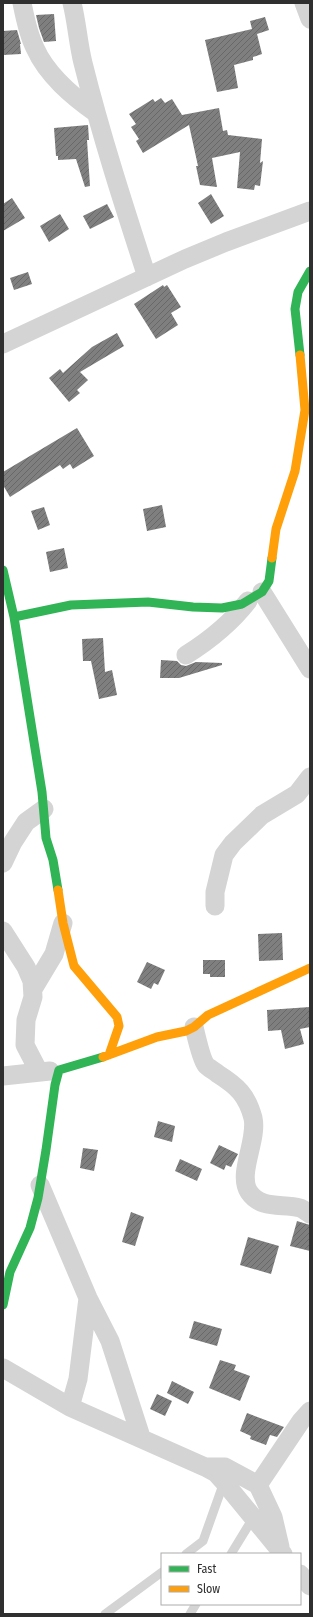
<svg xmlns="http://www.w3.org/2000/svg" width="313" height="1617" font-family="'Fira Sans Condensed',sans-serif">
<defs>
<pattern id="building-hatch" width="6" height="6" patternUnits="userSpaceOnUse"><rect width="6" height="6" fill="#7f7f7f"/><path d="M-1 1l2-2M0 6l6-6M5 7l2-2" fill="none" stroke="#686868"/></pattern>
</defs>
<rect width="100%" height="100%" fill="#fff"/>
<path fill="url(#building-hatch)" d="M54,14L56,41L44,42L39,28L36,15Z
M265,17L269,30L257,34L262,54L253,57V60L234,65L238,88L217,92L205,40L252,29L250,21Z
M17,30L21,44H20L21,54L3,55V31Z
M161,98L165,103L172,99L182,115L219,108L223,131L227,130L228,135L262,139L260,163L263,161L260,186L255,185L254,190L237,188L240,152L212,158L217,187L200,185L196,166H198L189,125L143,153L136,141L139,139L131,127L136,124L129,114L153,99L155,102Z
M88,125L89,140H87L90,186L85,187L76,159L58,160V156H56L54,128Z
M211,194L224,216L211,224L198,203Z
M12,198L25,218L3,231V204Z
M107,204L114,217L90,229L83,216Z
M60,214L69,229L49,242L40,226Z
M28,272L32,284L14,290L10,278Z
M163,285L164,287L167,285L181,307L171,313L178,325L156,339L134,304Z
M117,333L124,346L80,372L88,380L77,390L80,393L69,402L49,378L60,369L63,373L92,347Z
M77,428L94,456L73,469L70,464L63,469L60,465L10,497L3,485V472Z
M162,505L166,527L147,531L143,509Z
M44,507L50,525L38,530L31,511Z
M64,548L68,568L50,572L46,552Z
M103,638L105,672L112,670L117,695L99,699L91,661H83L82,639Z
M161,660L177,661L181,665L186,666L196,662L222,663V665L179,678H160Z
M282,933L283,960L259,961L258,934Z
M203,960H225V977H210V974H203Z
M147,962L165,970L158,985L154,983L151,989L137,982Z
M310,1007V1027L300,1029L304,1044L285,1049L281,1030L268,1031L267,1010Z
M158,1121L175,1126L172,1142L154,1137Z
M219,1145L238,1154L231,1167L226,1165L224,1170L210,1163Z
M83,1148L98,1150L94,1171L80,1168Z
M180,1159L202,1169L197,1181L175,1171Z
M131,1212L144,1217L135,1246L122,1242Z
M297,1221L310,1225V1251L290,1246Z
M248,1237L279,1246L271,1274L240,1265Z
M194,1321L222,1329L217,1346L189,1338Z
M220,1360L236,1365L234,1370L250,1376L240,1401L209,1388Z
M172,1381L194,1392L188,1404L167,1393Z
M157,1394L172,1401L165,1416L150,1409Z
M247,1413L284,1427L277,1437L270,1435L266,1445L250,1439L251,1436L240,1431Z"/>
<g fill="none" stroke-linecap="round" stroke-linejoin="round">
<path stroke="#d4d4d4" stroke-width="9" d="M186,1554L203,1541L224,1482
M231,1554L253,1518
M105,1614L162,1572
M190,1614L196,1604"/>
<path stroke="#d4d4d4" stroke-width="19" d="M22,3C25,18 28,34 35,48C47,75 72,96 96,113
M72,3C77,23 78,43 83,63C101,135 124,206 147,277
M304,3L310,19
M3,344L185,259L226,242L310,211
M262,592L310,669
M186,655C210,640 231,623 248,601
M3,863L13,842L26,822L44,809
M215,906V892L224,855L233,843L262,815L297,794L310,777
M3,931L26,967L32,981L33,997L26,1020L25,1045L39,1072
M33,989L54,954L63,923
M194,1027C196,1035 201,1059 206,1065C208,1068 215,1071 218,1074C237,1086 247,1095 253,1118C258,1140 237,1174 249,1192C261,1210 283,1203 300,1208C303,1209 307,1212 310,1214
M3,1076L50,1071
M40,1185L88,1298L110,1341L141,1437
M3,1368L70,1407L205,1467L216,1473L224,1482L283,1554
M70,1407L78,1379L88,1298
M206,1467H225L258,1485L273,1517L280,1547
M258,1485L301,1421L310,1411
M300,1574L310,1586"/>
<path stroke="#30b455" stroke-width="9" d="M300,355L295,309L298,292L310,271
M3,570L14,617L42,792L46,838L53,860L58,890
M14,617L71,605L148,602L193,607L222,608L242,604L262,592L269,581L272,558
M3,1305L10,1272L30,1228L38,1198L46,1150L55,1085L59,1070L103,1057"/>
<path stroke="#ff9f0a" stroke-width="9" d="M272,558L276,529L295,471L305,410L300,355
M58,890L63,923L74,966L117,1017L119,1026L109,1055
M103,1057L157,1037L186,1031L194,1027L208,1015L310,968"/>
</g>
<rect width="313" height="1617" fill="none" stroke="#2f2f2f" stroke-width="8"/>
<rect x="161" y="1553" width="140" height="52" fill="#ffffff" stroke="#acacac"/>
<rect x="169" y="1566" width="20" height="6" fill="#30b455" stroke="#acacac"/>
<text x="197" y="1573" font-size="12" fill="#2f2f2f">Fast</text>
<rect x="169" y="1586" width="20" height="6" fill="#ff9f0a" stroke="#acacac"/>
<text x="197" y="1593" font-size="12" fill="#2f2f2f">Slow</text>
</svg>
